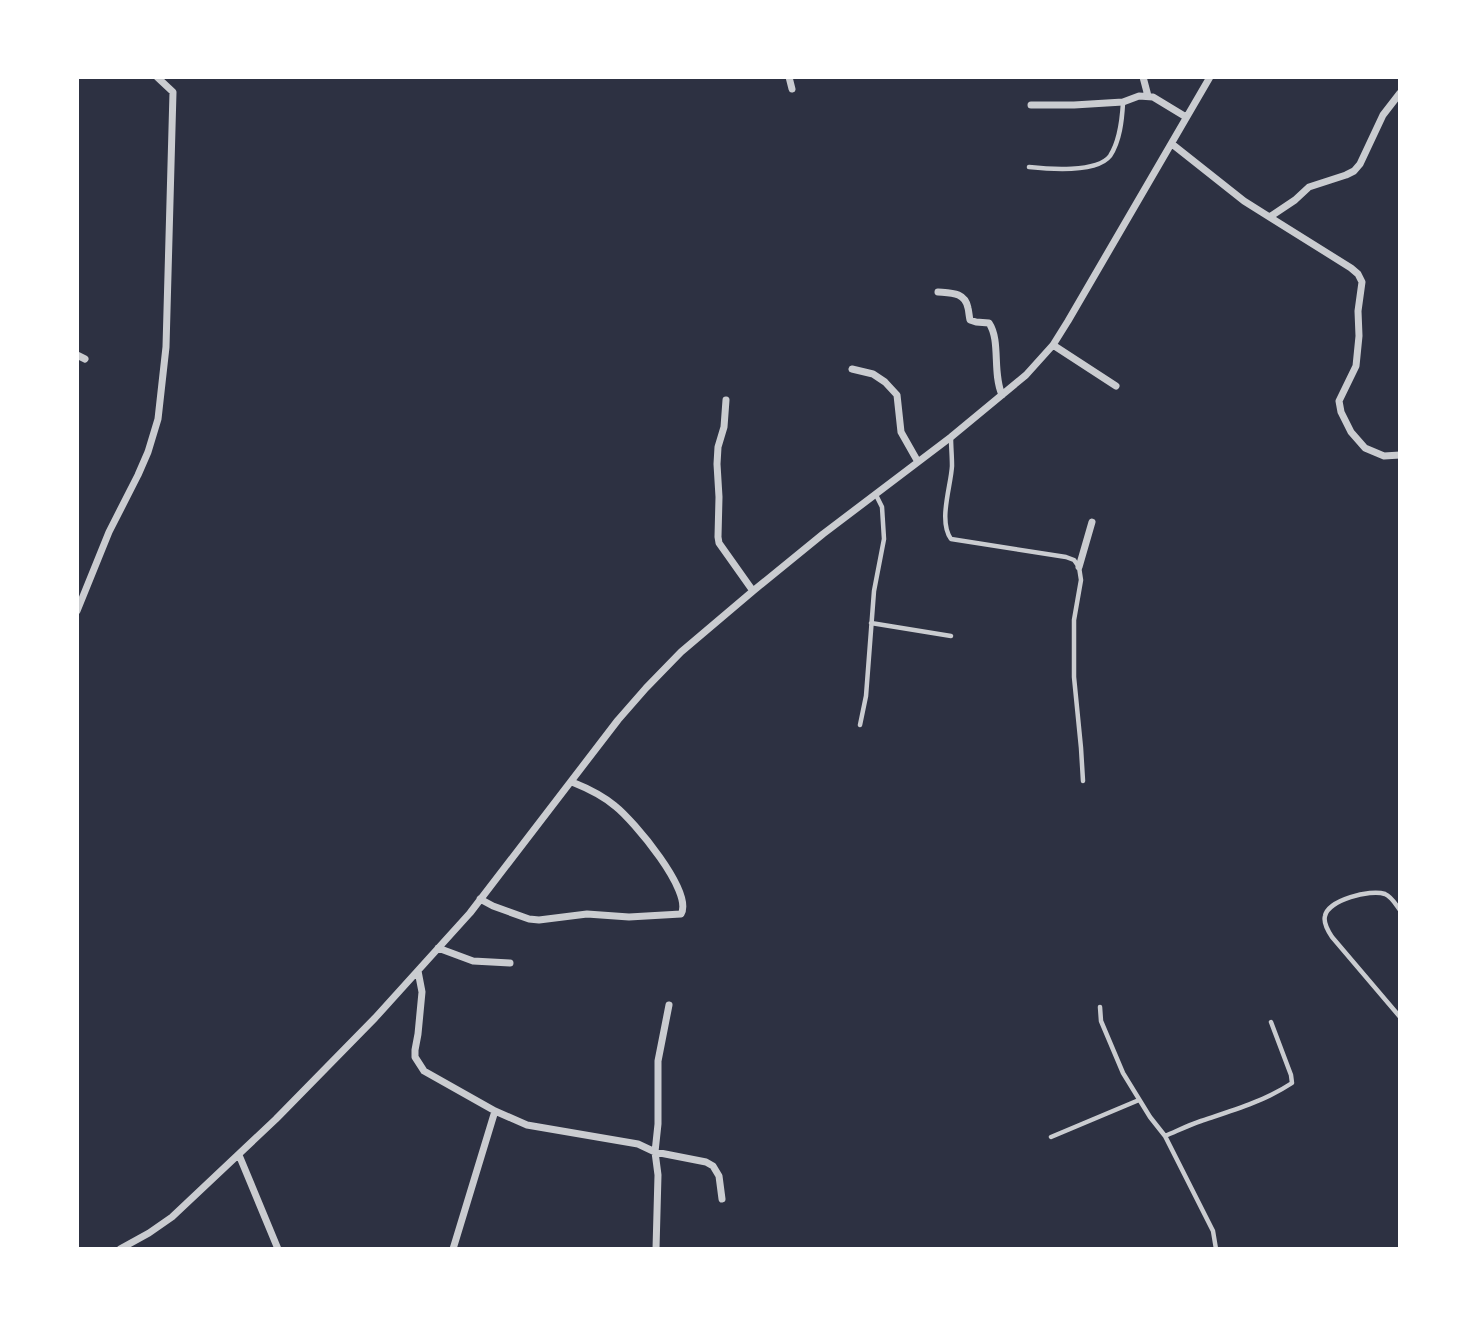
<svg xmlns="http://www.w3.org/2000/svg" width="1477" height="1326" font-family="Montserrat,sans-serif">
<rect width="100%" height="100%" fill="#2d3142"/>
<g fill="none" stroke-linecap="round" stroke-linejoin="round">
<path stroke="#caccd0" stroke-width="4.5" d="M1029,167C1048,169 1097,173 1110,156C1120,141 1122,120 1123,103
M951,437C951,447 952,456 952,466C951,486 938,521 951,539L1066,557L1074,560L1079,567L1081,580L1074,620V677L1081,748L1083,781
M871,623L951,636
M860,725L866,696L874,591L884,539L882,507L876,495
M1400,910C1396,905 1392,897 1385,894C1370,889 1328,900 1325,916C1323,923 1328,931 1332,937L1400,1017
M1100,1007L1101,1021L1123,1073L1150,1117L1165,1136L1213,1231L1216,1249
M1165,1136C1177,1131 1189,1125 1201,1121C1231,1111 1265,1101 1292,1083L1291,1075L1271,1022
M1051,1137L1139,1100"/>
<path stroke="#caccd0" stroke-width="7" d="M789,77L792,89
M1143,77L1148,96
M1031,105H1074L1123,102L1139,96L1153,97L1186,117
M1172,144L1244,201L1351,268L1358,274L1362,282L1358,311L1359,336L1356,366L1339,401L1341,412L1351,432L1365,448L1384,456L1400,455
M1271,216L1295,200L1309,187L1346,175L1354,171L1360,164L1383,115L1400,93
M938,292C951,293 965,292 968,308C969,312 969,316 970,320L976,322L989,323C1001,341 992,372 1002,395
M1053,345L1116,386
M77,355L85,359
M852,369L873,374L885,382L897,395L901,432L918,462
M726,400L724,427L718,447L717,464L719,497L718,537L719,543L753,591
M1079,567L1092,522
M77,611L109,532L138,475L148,452L158,419L166,347L173,92L157,77
M480,899L493,906L529,919L539,920L587,914L629,917L681,914C694,892 633,820 615,806C602,795 587,788 572,782
M438,948L473,961L510,963
M418,971L422,992L418,1034L415,1050V1057L424,1071L495,1111L527,1125L638,1144L655,1152L706,1162L713,1166L719,1176L722,1199
M239,1155L278,1249
M120,1249L149,1233L172,1217L276,1119L375,1018L470,913L618,720L646,688L681,652L753,591L823,534L951,437L1026,375L1053,345L1068,321L1210,77
M453,1249L495,1111
M656,1249L658,1175L655,1152L658,1124V1061L669,1005"/>
</g>
<rect width="1477" height="1326" fill="none" stroke="#ffffff" stroke-width="158"/>
</svg>
